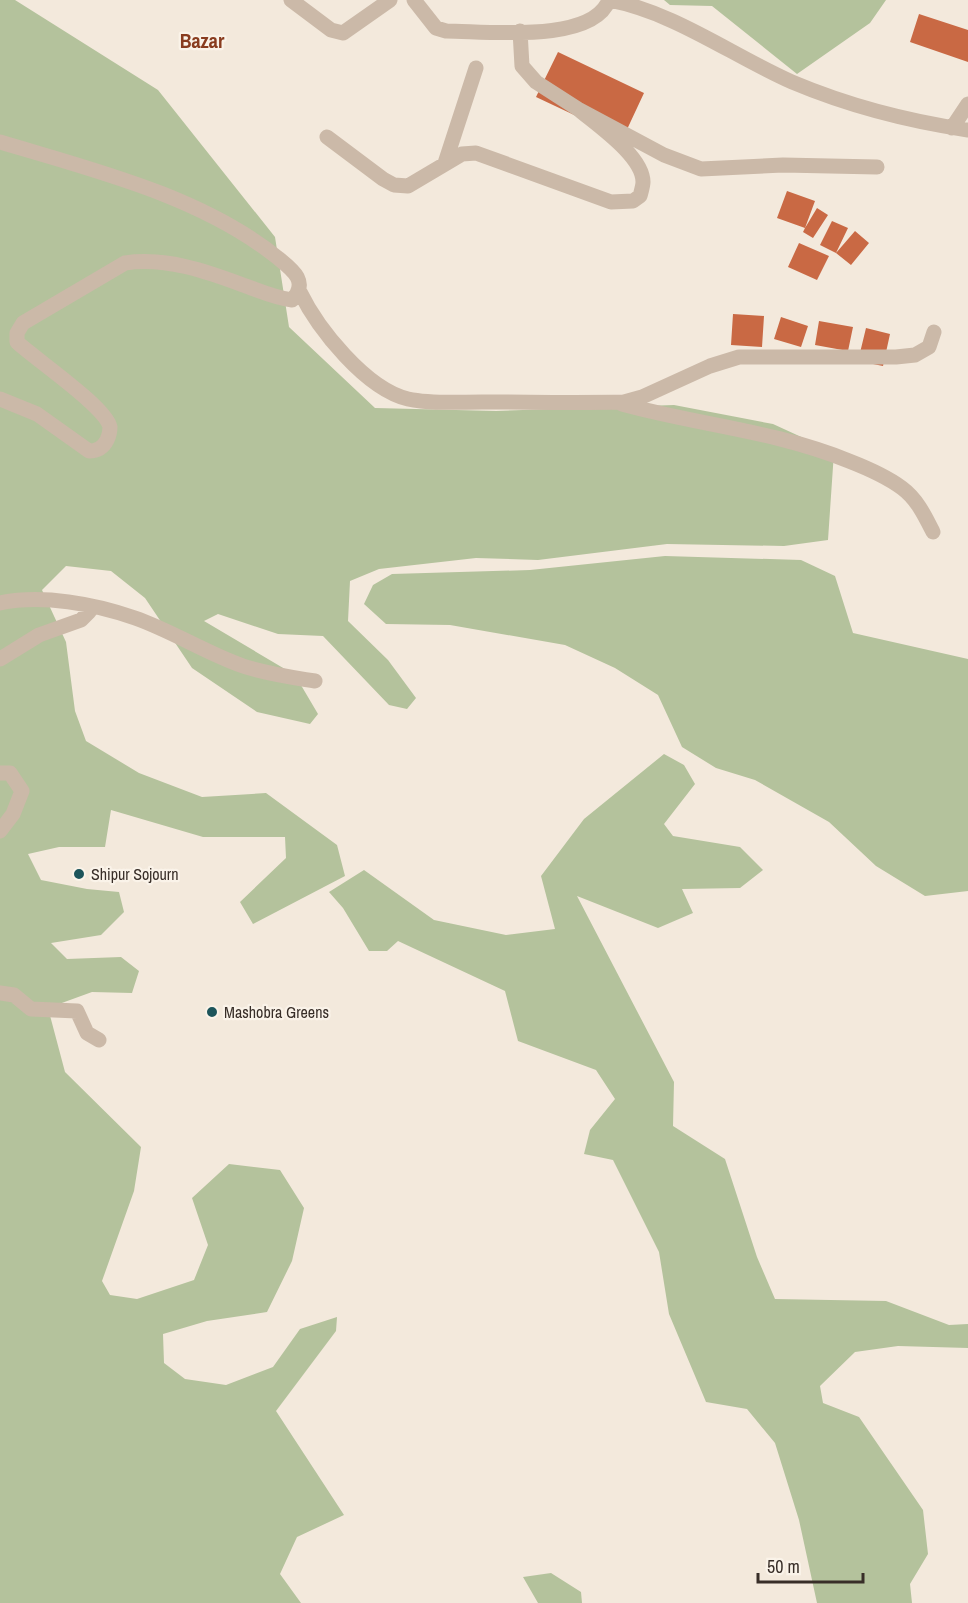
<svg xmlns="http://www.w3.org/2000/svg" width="968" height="1603" font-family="'Archivo Narrow',sans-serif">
<rect width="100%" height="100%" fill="#f3e9dc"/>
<path fill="#b4c29c" d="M0,0H15L158,90L275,237L289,327L375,408L496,411L674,405L773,424L834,452L828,540L784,546L667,544L538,560L476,558L379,569L350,581L348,621L388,660L416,698L407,709L389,705L323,636L278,634L218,614L204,621L295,675L318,714L310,724L257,712L192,668L145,598L111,571L66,566L42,590L66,642L75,711L86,741L139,773L202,797L266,793L337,845L345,876L253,924L240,902L286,858L285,837H203L111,810L105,847H59L28,854L41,880L87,889L119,892L124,912L101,935L51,943L67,959L121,957L139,971L132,993L92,992L48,1008L65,1072L141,1147L134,1191L102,1281L110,1295L137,1299L194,1280L208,1245L192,1198L229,1164L280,1170L304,1208L292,1261L267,1312L207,1321L163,1334L164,1363L185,1379L226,1385L273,1367L300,1329L337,1317L336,1331L276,1411L344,1515L297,1537L280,1574L301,1603H0Z
M664,0H886L870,23L797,74L712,6L670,5Z
M665,556L801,560L835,576L853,633L968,659V891L925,896L876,866L829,822L755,780L716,768L682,747L658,695L615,668L565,645L450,625L386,624L364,604L373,585L392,574L530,570Z
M664,754L684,765L695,784L664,824L673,836L740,847L763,870L740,888L682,889L693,913L658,928L577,896L674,1082L673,1126L725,1159L757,1257L775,1299L886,1301L949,1325L968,1324V1348L898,1346L855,1352L820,1386L823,1403L859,1417L923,1510L928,1554L910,1584L912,1603H817L799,1520L775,1443L747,1409L706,1402L669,1314L659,1252L613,1160L584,1154L590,1130L615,1099L596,1070L518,1041L505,991L398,941L387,951H369L343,908L329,892L364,870L434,920L506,935L555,929L541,876L584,819Z
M551,1573L581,1592L582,1603H538L523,1577Z"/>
<path fill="#c96944" d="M919,14L968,30V62L910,42Z
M558,52L644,93L623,138L536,97Z
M787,191L815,201L805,228L817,208L828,215L813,238L803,232L805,228L777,218Z
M832,221L848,228L836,253L855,231L869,243L851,265L836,253L820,245Z
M799,243L829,256L817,280L788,267Z
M733,314L764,316L762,347L731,345Z
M781,317L808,326L801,347L774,339Z
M819,321L853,327L848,351L815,345Z
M866,328L890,334L883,366L858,361Z"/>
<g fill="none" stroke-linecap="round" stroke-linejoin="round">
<path stroke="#cbb9a8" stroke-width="15" d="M291,0L331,30L343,33L390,0
M414,0L436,28L446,31C486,31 592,44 609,0
M609,0C676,13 731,55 792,82C849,106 907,121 968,130
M520,31L522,66L536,82L578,109L664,155L701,169L783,165L877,167
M952,128L968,104
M327,137L383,179L394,185L408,186L462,154L476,153L611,202L633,201L640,196C641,192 643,186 643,182C643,156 597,125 578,109
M0,142C93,170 201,196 278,258C293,270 309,282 292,300C275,298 260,291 243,285C206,271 165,257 125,263L23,323L17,333V342C35,359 106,407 110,427C110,431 109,436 107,440C103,448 97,451 89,451L37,414L0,399
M445,163L476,68
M300,292C318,329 366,389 408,399C431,404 458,402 482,402C529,402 576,403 624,402L642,397L710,366L739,357H896L915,355L929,347L934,332
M622,404C698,425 776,431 849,461C867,468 886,476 902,488C917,499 925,516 933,532
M0,603C42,594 95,604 135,618C172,631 206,653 243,666C267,674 290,677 315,681
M0,659L39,635L81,620L89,612L86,606
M0,773H10L22,791L13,814L0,831
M0,993L14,995L31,1009L77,1011L87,1033L99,1040"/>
</g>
<g fill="#1c545a" stroke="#faf3e9" stroke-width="2">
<circle cx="79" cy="874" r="6"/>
<circle cx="212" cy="1012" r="6"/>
</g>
<g text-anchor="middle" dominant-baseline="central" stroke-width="4.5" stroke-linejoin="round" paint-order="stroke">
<g font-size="16" fill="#382e28" stroke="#faf3e9" text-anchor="start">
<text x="91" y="874">Shipur Sojourn</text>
<text x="224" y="1012">Mashobra Greens</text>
</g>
<g font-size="20" font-weight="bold" fill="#893c1f" stroke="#faf3e9">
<text x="202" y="40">Bazar</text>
</g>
</g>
<path d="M758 1573v9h105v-9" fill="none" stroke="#382e28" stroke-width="3"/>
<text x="767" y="1573" font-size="18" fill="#382e28" stroke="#faf3e9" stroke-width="4.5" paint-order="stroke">50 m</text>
</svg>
